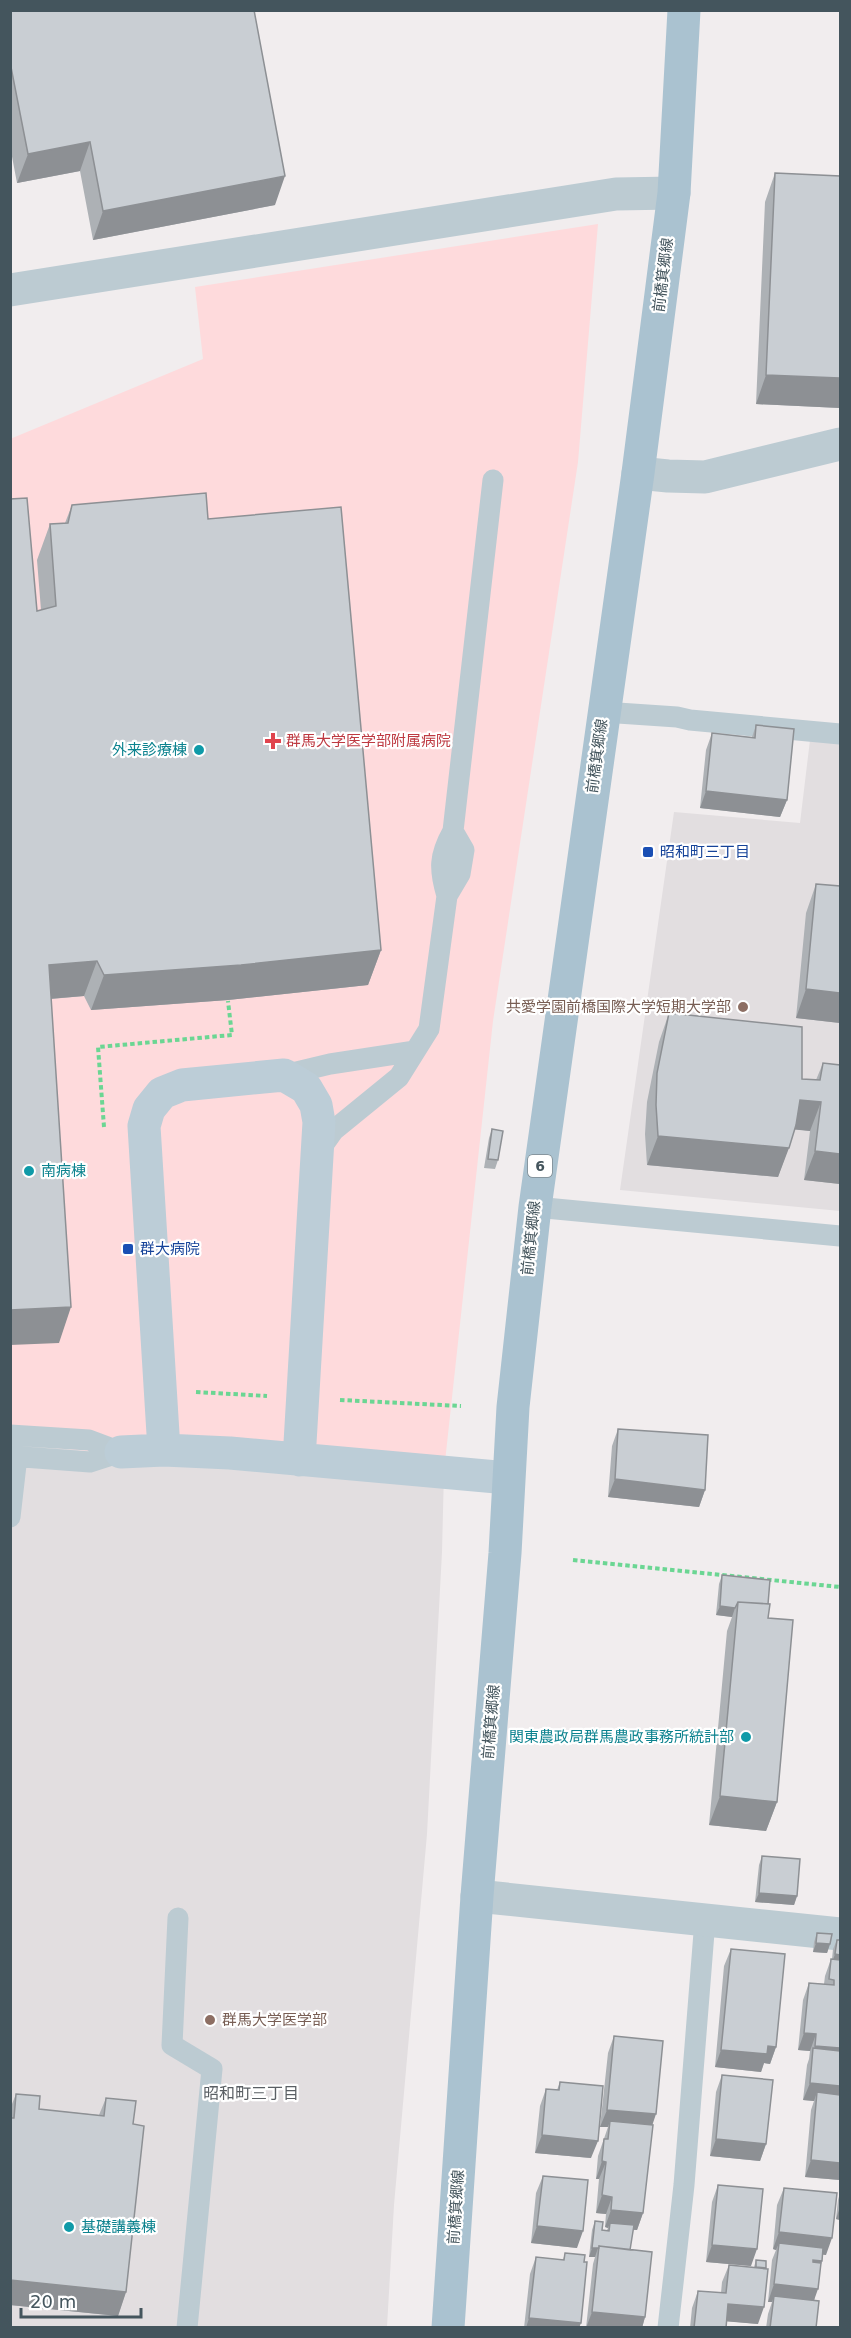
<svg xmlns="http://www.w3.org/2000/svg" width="851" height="2338" font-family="'DejaVu Sans','Noto Sans JP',sans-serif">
<rect width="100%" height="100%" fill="#f1edee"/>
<path fill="#e2dee0" d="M810,740L840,743V1211L620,1190L674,812L800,823Z
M10,1444L88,1451L444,1471L442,1552L427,1834L394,2205L387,2327H11Z"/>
<path fill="#fedadc" d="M598,224L578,462L493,1021L444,1471L88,1451L11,1444L10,439L203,359L195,287Z"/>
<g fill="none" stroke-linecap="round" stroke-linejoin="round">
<path stroke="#6bd693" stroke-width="4" stroke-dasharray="4.5 3" stroke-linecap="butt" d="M104,1127L98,1047L232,1035L228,1001
M196,1392L267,1396
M340,1400L461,1406
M573,1560L840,1587"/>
<path stroke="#bccbd2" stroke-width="21" d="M603,712L677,717L690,720L840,734
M447,896C439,869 439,856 453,831L493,480
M284,1075L330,1064L415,1051
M319,1151L334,1130L399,1077L429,1029L447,896L460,874L464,850L453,831
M535,1207L840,1236
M10,1435L89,1440L121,1452
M10,1456L90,1462L121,1452
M10,1517L17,1456
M178,1918L172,2045L212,2069L187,2328
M668,2328L684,2185L705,1920"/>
<path stroke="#bccbd2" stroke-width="33" d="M10,290L616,194L674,193
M638,473L668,476L705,477L840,444
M477,1896L840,1934"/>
<path stroke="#bccdd7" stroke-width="33" d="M164,1450L144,1126L149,1109L162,1093L182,1085L284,1075L306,1088L316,1105L319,1122L299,1460
M121,1452L164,1450L230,1453L508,1478"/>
<path stroke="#aac2d0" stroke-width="33" d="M448,2328L477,1896L505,1553L513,1407L535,1207L638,473L674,193L684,10"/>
</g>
<path fill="#adb1b5" d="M10,10L275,205L93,240L80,171L17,183L10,146Z
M775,173L840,176V408L756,404L765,202Z
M72,505L208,519L381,950L368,985L228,1000L91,1010L84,996L51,999L59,1343L37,611L41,610L37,560L50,524L65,523Z
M756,725L787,800L780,817L700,808L706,750L712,733L752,737Z
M816,884L840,886V1023L796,1018L806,913Z
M669,1013L802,1079L816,1080L823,1063L840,1065V1057V1184L804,1180L810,1131L795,1129L778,1177L647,1165L645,1134L647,1102L659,1042Z
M492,1129L498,1160L495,1169L484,1168L489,1138Z
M618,1429L705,1490L699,1507L608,1497L612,1446Z
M722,1575L768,1604L777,1802L766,1831L709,1825L727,1631L732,1617L716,1615L719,1584Z
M762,1856L797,1896L794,1905L755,1902L759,1865Z
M817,1933L830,1944L827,1953L813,1952L814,1942Z
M837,1940H840V2180L805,2177L811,2110L814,2101L803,2100L807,2065L809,2059L810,2051L798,2050L803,2000L809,1983L824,1984L825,1976L831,1959H832L833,1949Z
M731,1949L776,2047L770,2064L764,2063L761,2072L715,2067L724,1966Z
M614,2036L652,2125L643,2213L637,2230H633L630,2250L645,2317L642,2328H586L593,2264L595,2257H589L592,2230L595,2221L602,2230H607L608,2228L605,2227L606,2214L596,2213L599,2179H596L598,2156L608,2127H600L608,2053Z
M722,2075L766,2144L760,2161L710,2156L716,2092Z
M560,2082L591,2158L535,2153L540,2106L546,2089L557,2090Z
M16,2094L39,2109L99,2115L106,2098L133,2124L126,2292L118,2316L10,2305V2109Z
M543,2176L577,2248L531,2243L536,2193Z
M718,2185L751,2266L706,2262L712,2202Z
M784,2188L826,2255L823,2254L814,2301L816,2328H766L768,2314L772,2302H768L772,2260L776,2250L773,2249L777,2205Z
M840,2193V2220L836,2219L838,2200Z
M565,2253L584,2262L579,2328H524L530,2274L536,2257L563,2260Z
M756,2260L758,2324L726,2321V2328H690L692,2308L698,2291L721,2293L722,2282L729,2265L754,2267Z"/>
<path fill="#8d9094" d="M90,142L80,171L17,183L28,154Z
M285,176L275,205L93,240L103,211Z
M766,375L840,378V408L756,404Z
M706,791L787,800L780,817L700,808Z
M381,950L368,985L228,1000L91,1010L104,975Z
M97,961L84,996L36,1000L49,965Z
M806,989L840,993V1023L796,1018Z
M800,1100L821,1102L810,1131L789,1129Z
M658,1136L789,1148L778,1177L647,1165Z
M815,1151L840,1154V1184L804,1180Z
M71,1307L59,1343L10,1345V1310Z
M615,1479L705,1490L699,1507L608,1497Z
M720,1606L735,1608L732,1617L716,1615Z
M720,1796L777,1802L766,1831L709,1825Z
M759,1893L797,1896L794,1905L755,1902Z
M816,1943L830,1944L827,1953L813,1952Z
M835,1954L840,1955V1964L832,1963Z
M804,2033L816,2034L810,2051L798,2050Z
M768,2046L776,2047L770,2064L764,2063L761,2072L715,2067L721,2050Z
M815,2046L840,2048V2066L813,2052Z
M810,2083L840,2086V2103L817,2092L814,2101L803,2100Z
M607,2110L656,2114L650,2132L610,2121L608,2127H600Z
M542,2135L598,2141L591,2158L535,2153Z
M716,2139L766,2144L760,2161L710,2156Z
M811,2160L840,2163V2180L805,2177Z
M602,2161L606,2162L599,2179H596Z
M602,2195L612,2197L606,2214L596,2213Z
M611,2210L643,2213L637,2230L609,2228L610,2223L608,2228L605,2227Z
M839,2210H840V2220L836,2219Z
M537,2226L583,2231L577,2248L531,2243Z
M779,2232L832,2238L826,2255L778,2250L779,2243L776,2250L773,2249Z
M712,2245L757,2249L751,2266L706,2262Z
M592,2248H598L595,2257H589Z
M813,2260L822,2261L816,2278L807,2277Z
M10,2280L126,2292L118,2316L10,2305Z
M774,2284L818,2289L812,2306L774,2296L772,2302H768Z
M728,2304L764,2307L758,2324L722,2321Z
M592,2312L645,2317L642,2328H586Z
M529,2318L581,2323L579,2328H526Z"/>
<path fill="#c9ced3" stroke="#8d9094" stroke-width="1.5" d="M10,10H254L285,176L103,211L90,142L28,154L10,62Z
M775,173L840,176V378L766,375Z
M206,493L208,519L341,507L381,950L241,965L104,975L97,961L49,965L71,1307L10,1310V499L27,498L37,611L56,606L50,524L68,523L72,505Z
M756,725L794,729L787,800L706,791L712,733L755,738Z
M816,884L840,886V993L806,989Z
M669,1013L802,1027V1079L820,1080L823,1063L840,1065V1154L815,1151L821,1102L800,1100L796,1125L789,1148L658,1136L656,1105L657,1073Z
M492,1129L503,1131L498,1160L488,1159Z
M618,1429L708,1435L705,1490L615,1479Z
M722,1575L770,1580L768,1604L738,1602L735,1608L720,1606Z
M738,1602L770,1604L768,1618L793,1620L777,1802L720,1796Z
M762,1856L800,1859L797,1896L759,1893Z
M817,1933L832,1934L830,1944L816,1943Z
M837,1940H840V1955L835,1954Z
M731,1949L785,1954L776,2047L768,2046L767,2054L721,2050Z
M831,1959L840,1960V2048L815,2046L816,2034L804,2033L809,1983L834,1985V1980L829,1979Z
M614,2036L663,2041L656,2114L607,2110Z
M813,2048L840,2051V2086L810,2083Z
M722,2075L773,2080L766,2144L716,2139Z
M560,2082L603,2086L598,2141L542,2135L546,2089L559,2090Z
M817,2092L840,2095V2163L811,2160Z
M16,2094L40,2096L39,2109L104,2116L106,2098L136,2101L133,2124L144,2126L126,2292L10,2280V2118H14Z
M610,2121L653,2125L643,2213L611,2210L612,2197L602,2195L606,2162L602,2161L604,2139H608Z
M543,2176L588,2180L583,2231L537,2226Z
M718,2185L763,2189L757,2249L712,2245Z
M784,2188L837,2193L832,2238L779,2232Z
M595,2221L603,2222L602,2230L609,2231L610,2223L634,2225L630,2250L599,2246V2248H592Z
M779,2243L823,2248L822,2261L813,2260V2262L821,2263L818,2289L774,2284Z
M599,2246L652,2252L645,2317L592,2312Z
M565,2253L585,2255L584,2262H587L581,2323L529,2318L536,2257L564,2260Z
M756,2260L766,2261V2268L756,2267Z
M729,2265L768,2269L764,2307L728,2304L726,2328H694L698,2291L726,2293Z
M774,2296L819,2301L816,2328H770Z"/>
<path fill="#e0444e" stroke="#fff" stroke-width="2" d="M270 732h6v6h6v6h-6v6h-6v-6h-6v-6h6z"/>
<g fill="#0f9aa8" stroke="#fff" stroke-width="2">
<circle cx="199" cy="750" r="6"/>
<circle cx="29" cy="1171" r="6"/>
<circle cx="746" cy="1737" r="6"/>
<circle cx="69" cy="2227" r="6"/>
</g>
<g fill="#1a4fb4" stroke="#fff" stroke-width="2">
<rect x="642" y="846" width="12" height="12" rx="3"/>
<rect x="122" y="1243" width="12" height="12" rx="3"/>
</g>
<g fill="#8d6e63" stroke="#fff" stroke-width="2">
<circle cx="743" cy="1007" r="6"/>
<circle cx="210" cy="2020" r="6"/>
</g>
<g text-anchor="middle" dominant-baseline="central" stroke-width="4.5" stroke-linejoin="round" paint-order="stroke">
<rect fill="#fff" stroke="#7c888e" stroke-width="1.5" x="528" y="1155" width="24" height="22" rx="4.5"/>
<g font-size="14" font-weight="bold" fill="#44555d">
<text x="540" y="1166">6</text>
</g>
<g font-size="15" fill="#44555d" stroke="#fff">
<text transform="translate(663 275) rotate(-83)">前橋箕郷線</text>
<text transform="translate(597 756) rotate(-82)">前橋箕郷線</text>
<text transform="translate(531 1238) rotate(-84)">前橋箕郷線</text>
<text transform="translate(491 1722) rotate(-85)">前橋箕郷線</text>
<text transform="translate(456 2207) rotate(-86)">前橋箕郷線</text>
</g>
<g font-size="15" fill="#be3a42" stroke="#fff" text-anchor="start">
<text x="286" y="741">群馬大学医学部附属病院</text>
</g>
<g font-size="15" fill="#0d838f" stroke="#fff" text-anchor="end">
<text x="187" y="750">外来診療棟</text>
<text x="41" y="1171" text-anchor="start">南病棟</text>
<text x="734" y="1737">関東農政局群馬農政事務所統計部</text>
<text x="81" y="2227" text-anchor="start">基礎講義棟</text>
</g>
<g font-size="15" fill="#164399" stroke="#fff" text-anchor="start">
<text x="660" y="852">昭和町三丁目</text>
<text x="140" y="1249">群大病院</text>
</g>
<g font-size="15" fill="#785e54" stroke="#fff" text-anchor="end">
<text x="731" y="1007">共愛学園前橋国際大学短期大学部</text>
<text x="222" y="2020" text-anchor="start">群馬大学医学部</text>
</g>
<g font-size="16" fill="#5a5f64" stroke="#fff">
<text x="251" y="2093">昭和町三丁目</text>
</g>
</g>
<rect width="851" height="2338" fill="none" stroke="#44555d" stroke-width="24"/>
<path d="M21 2308v9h120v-9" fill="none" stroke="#44555d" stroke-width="3"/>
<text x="30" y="2308" font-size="18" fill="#44555d" stroke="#ffffff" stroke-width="4.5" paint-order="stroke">20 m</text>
</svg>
